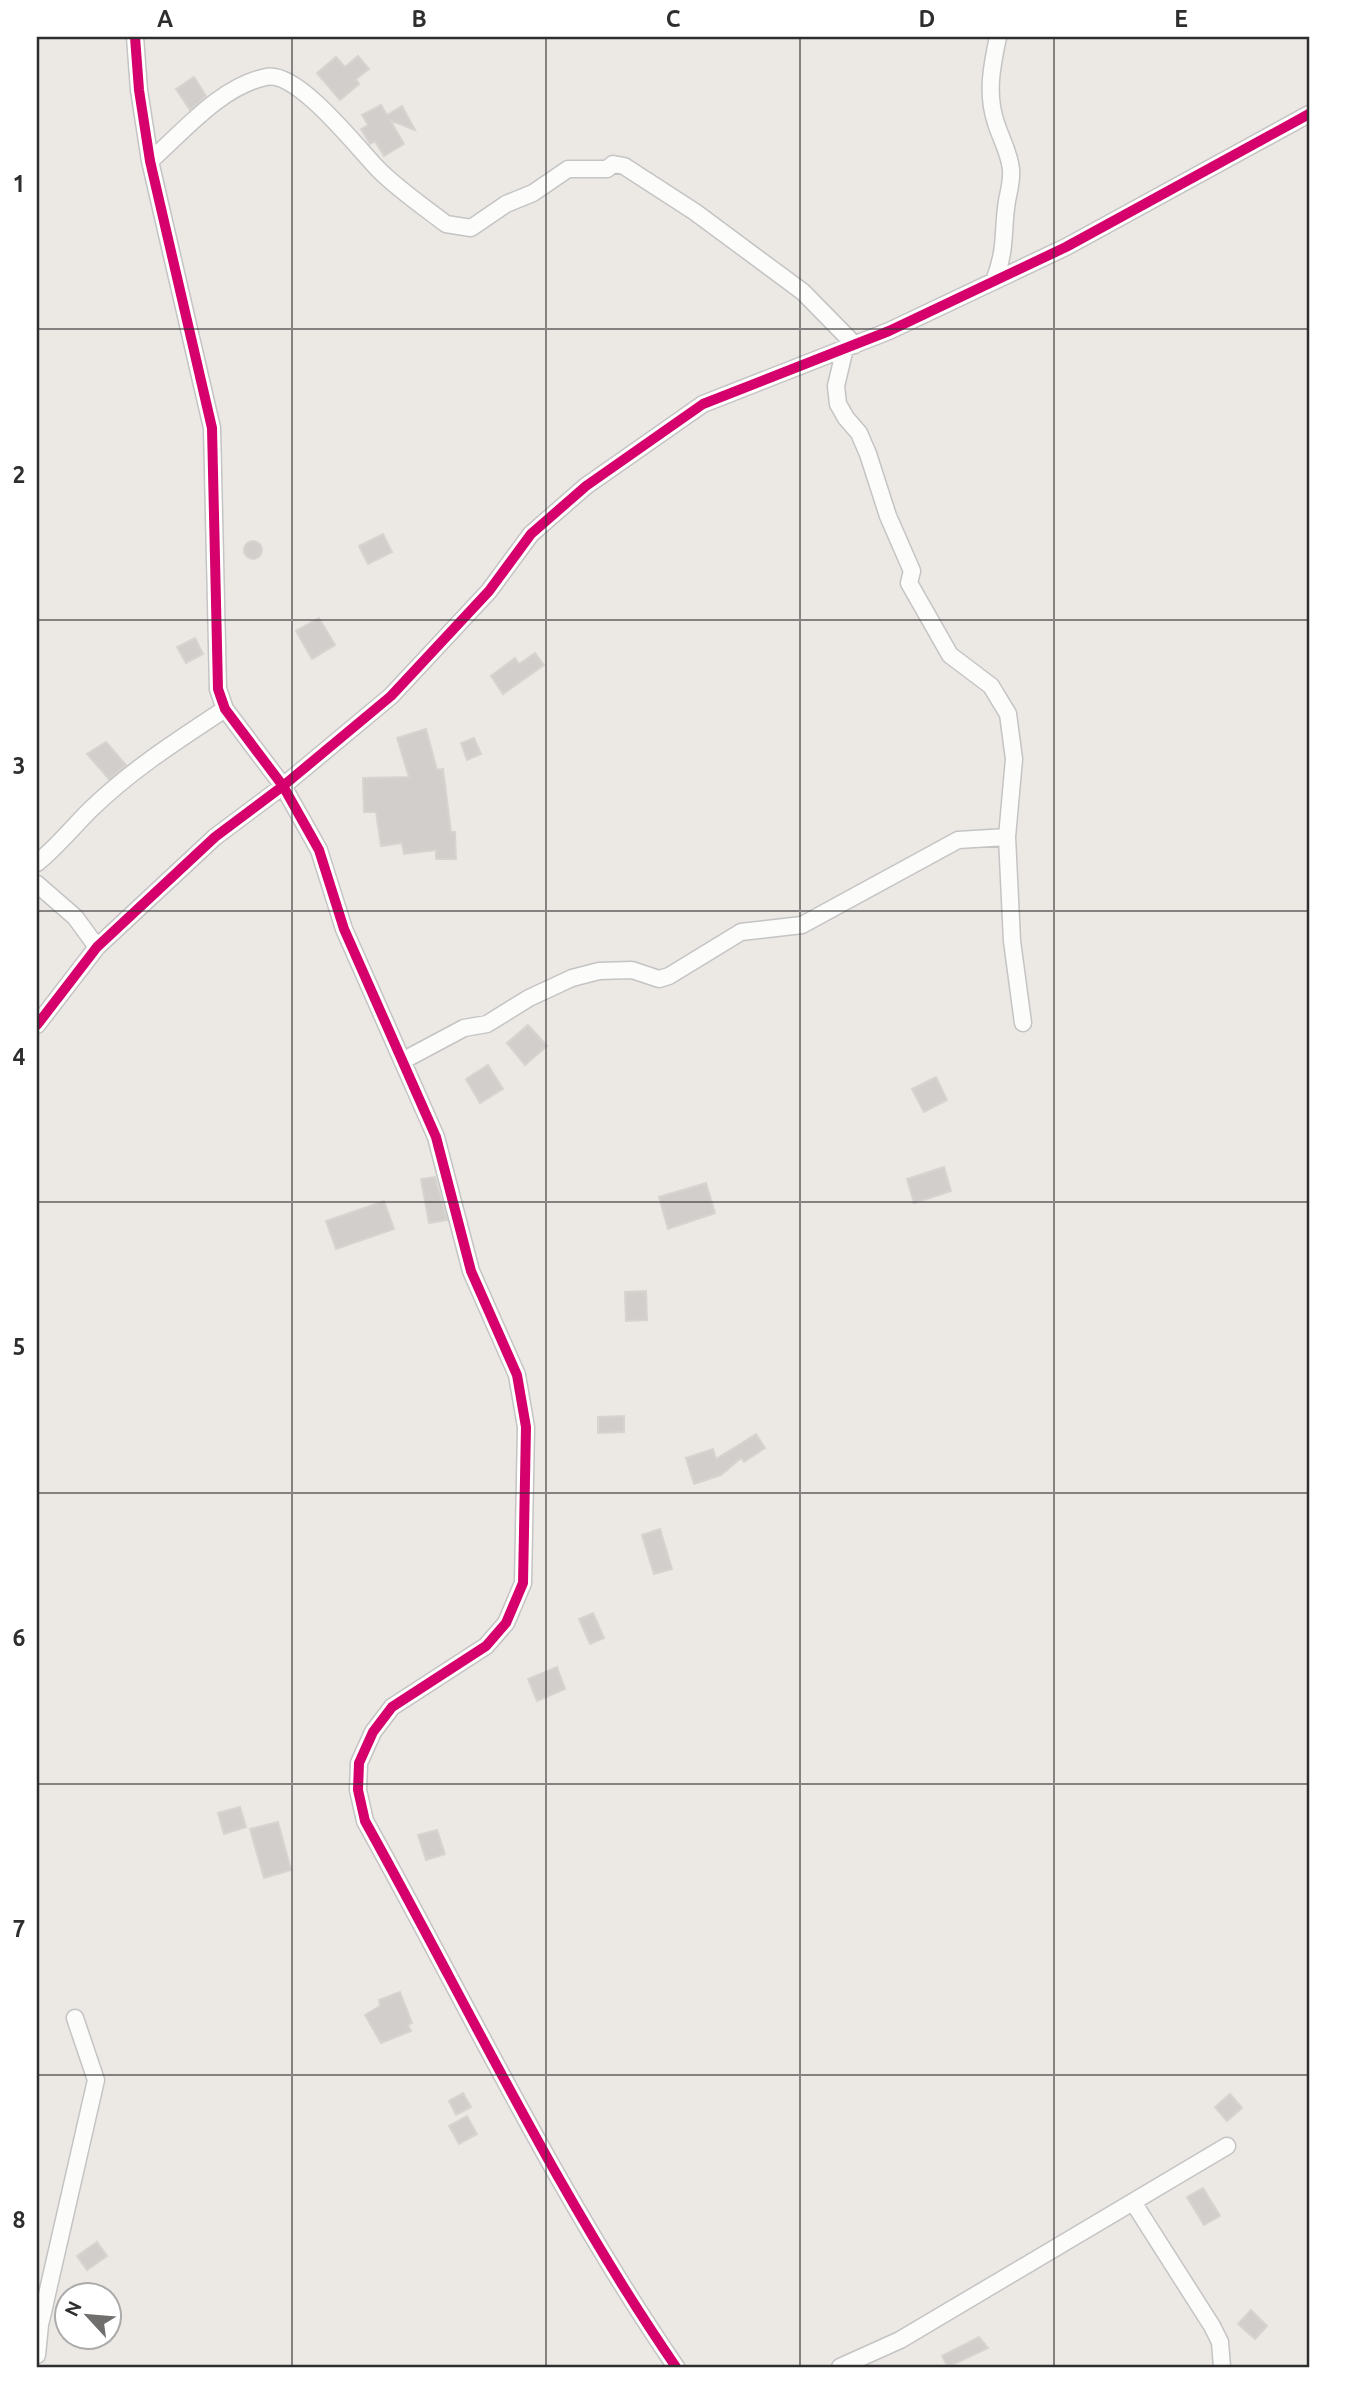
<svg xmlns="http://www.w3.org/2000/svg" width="1346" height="2404" font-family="Ubuntu,sans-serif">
<rect width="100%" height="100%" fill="#ece8e4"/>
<path fill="#d1cecb" stroke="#d7d4d0" stroke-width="2" d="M358,56L369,69L356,79L359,84L340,100L317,73L336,57L345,67Z
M194,77L206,96L190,110L176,89Z
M381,105L387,115L402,106L415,130L390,120L404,144L384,156L375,141L370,144L361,129L368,125L362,115Z
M383,534L392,552L368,564L359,546Z
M244 550a9 9 0 1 1 18 0a9 9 0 1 1-18 0Z
M319,618L335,645L312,659L296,631Z
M195,638L203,654L186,663L177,647Z
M535,653L544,665L503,694L491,676L515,658L519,664Z
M426,729L437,770L443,769L451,832H455L456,859H436V850L404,854L402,843L381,846L376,812H364L363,778L409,777L397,738Z
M474,738L481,754L467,760L461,743Z
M106,742L126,765L109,779L87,754Z
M528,1025L547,1046L525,1065L507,1043Z
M488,1065L503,1089L480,1103L466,1079Z
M936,1077L947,1100L924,1112L912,1089Z
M944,1167L951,1191L914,1203L907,1179Z
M435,1177L447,1220L429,1223L421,1179Z
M706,1183L715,1213L668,1229L659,1197Z
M384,1201L394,1229L336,1249L326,1221Z
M646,1291L647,1320L626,1321L625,1292Z
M624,1416V1432L598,1433V1417Z
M756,1434L765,1448L744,1462L741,1458L721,1475L694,1484L686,1458L713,1449L716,1459Z
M660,1529L672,1569L654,1574L642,1535Z
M593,1613L604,1638L590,1644L579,1619Z
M557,1667L565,1689L537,1701L528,1679Z
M240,1807L246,1827L224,1834L218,1813Z
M278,1822L291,1870L264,1878L250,1829Z
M437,1830L445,1854L426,1860L418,1835Z
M400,1992L412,2023L408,2025L411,2031L381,2043L365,2015L380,2006L379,2000Z
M463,2093L471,2107L456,2115L449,2101Z
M1230,2094L1242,2108L1227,2121L1215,2107Z
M467,2116L477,2134L459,2144L449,2126Z
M1203,2188L1220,2216L1204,2225L1187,2197Z
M97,2242L107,2256L87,2270L77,2256Z
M1251,2310L1267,2326L1255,2339L1238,2324Z
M979,2337L988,2348L948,2367L942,2356Z"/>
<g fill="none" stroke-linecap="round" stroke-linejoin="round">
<g stroke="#c5c4c5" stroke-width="19">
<path id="minor" d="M135,37L139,90L150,161L212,428L218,689L225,709L283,786L319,850L344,929L436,1137L471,1271L517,1375L526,1427L523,1583L506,1623L486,1646L392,1707L373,1732L359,1763L358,1790L365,1821C467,2004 557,2194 676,2367
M150,161C183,132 221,86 266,77C298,70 358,149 379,170C399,190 424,207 446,224L471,228L506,204L533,193L568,169H607L613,164L624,166L695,212L803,292L855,345
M994,281C1007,248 1002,232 1007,201C1009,190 1012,181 1011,169C1009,152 1001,139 996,123C986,94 992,65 998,37
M845,348L836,386L838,404L846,418L859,433L868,454L888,516L912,571L909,583L950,655L991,686L1008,714L1014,759L1007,837L1012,941L1023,1023
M37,863C57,847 72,828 90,810C131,770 178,740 225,709
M37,884L75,917L97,947
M37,1025L97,947L215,837L283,786L391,696L489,591L531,534L586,486L703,404L889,331L1066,247L1309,114
M404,1060L464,1028L487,1024L529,998L572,978L599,971L632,970L659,979L669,976L741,932L802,925L958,840L1007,837
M1133,2202L1212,2326L1220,2342L1222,2367
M37,2355L40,2325L96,2080L75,2018
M840,2367L900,2340L1227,2146"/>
</g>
<use href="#minor" stroke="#fcfcfb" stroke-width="16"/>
<g stroke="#fff" stroke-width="15">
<path id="cycleway" d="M135,37L139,90L150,161L212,428L218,689L225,709L283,786L319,850L344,929L436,1137L471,1271L517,1375L526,1427L523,1583L506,1623L486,1646L392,1707L373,1732L359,1763L358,1790L365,1821C467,2004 557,2194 676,2367
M37,1025L97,947L215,837L283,786L391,696L489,591L531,534L586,486L703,404L889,331L1066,247L1309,114"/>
</g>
<use href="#cycleway" stroke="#d6006c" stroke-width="10"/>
</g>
<path fill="none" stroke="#2e2e2e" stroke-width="2" stroke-opacity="0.55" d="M292,37V2367M546,37V2367M800,37V2367M1054,37V2367M37,329H1309M37,620H1309M37,911H1309M37,1202H1309M37,1493H1309M37,1784H1309M37,2075H1309"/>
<rect width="1346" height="2404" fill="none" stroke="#ffffff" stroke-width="77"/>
<g transform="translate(88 2316) rotate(296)"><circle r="33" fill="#ffffff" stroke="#ababab" stroke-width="2"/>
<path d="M0-5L12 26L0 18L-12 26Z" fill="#706f6e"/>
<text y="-10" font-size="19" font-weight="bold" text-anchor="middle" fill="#2e2e2e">N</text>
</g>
<rect x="38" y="38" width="1270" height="2328" fill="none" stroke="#2e2e2e" stroke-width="2.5"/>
<g font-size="23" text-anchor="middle" font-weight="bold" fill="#2e2e2e">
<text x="165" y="27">A</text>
<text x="419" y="27">B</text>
<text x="673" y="27">C</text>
<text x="927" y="27">D</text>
<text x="1181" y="27">E</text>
<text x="19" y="192">1</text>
<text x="19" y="483">2</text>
<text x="19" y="774">3</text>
<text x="19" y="1065">4</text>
<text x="19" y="1355">5</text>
<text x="19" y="1646">6</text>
<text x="19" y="1937">7</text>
<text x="19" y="2228">8</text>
</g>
</svg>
